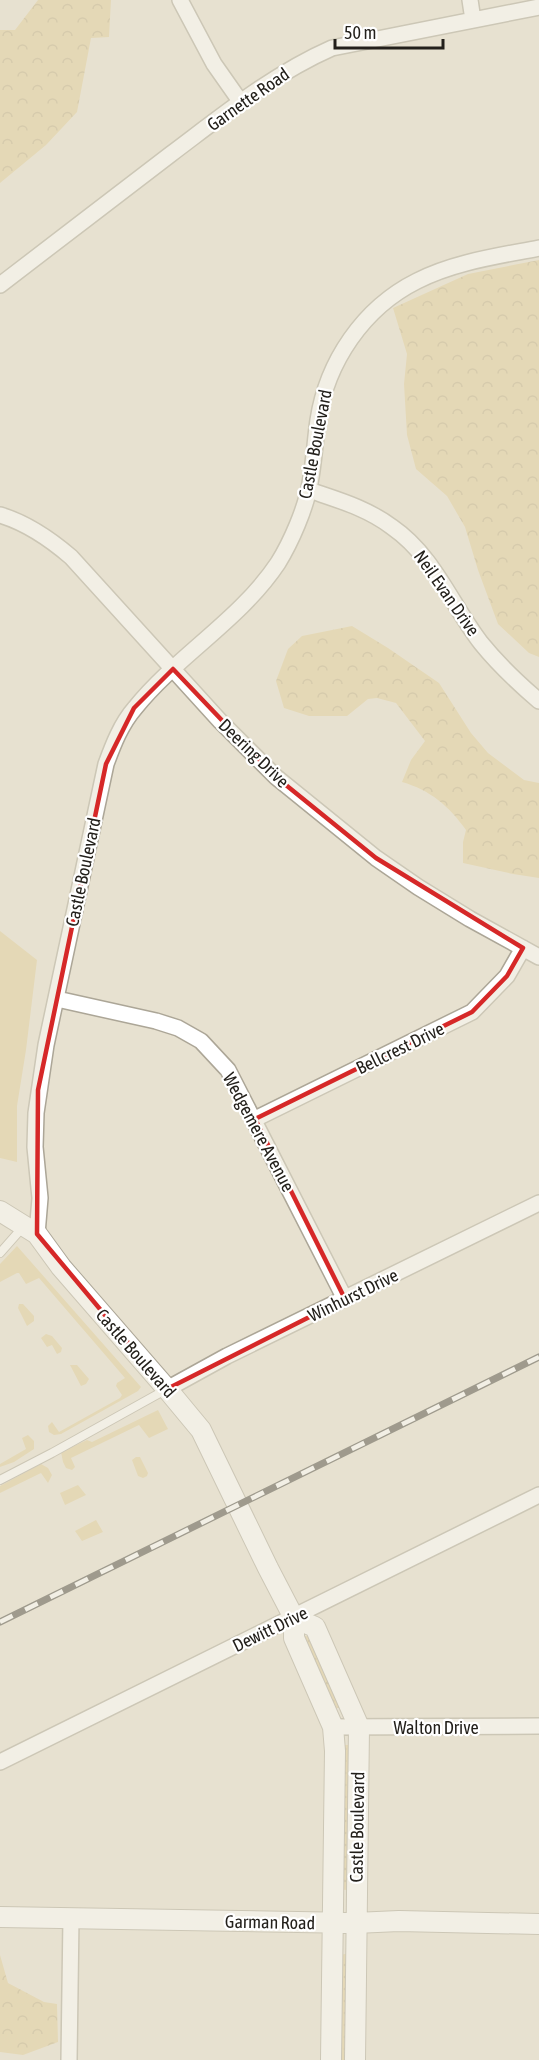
<svg xmlns="http://www.w3.org/2000/svg" width="539" height="2060" font-family="'Asap Condensed',sans-serif">
<defs>
<pattern id="grass-dots" width="8" height="8" patternUnits="userSpaceOnUse" patternTransform="scale(1.5)"><rect width="8" height="8" fill="#e1cc98"/><path d="M2 2h.1M6 6h.1" fill="none" stroke="#c1af82" stroke-width="1.8" stroke-linecap="round"/></pattern>
<pattern id="forest-crowns" width="20" height="18" patternUnits="userSpaceOnUse" patternTransform="scale(1.5)"><rect width="20" height="18" fill="#e1cc98"/><path d="M2 6a3 3 0 1 1 6 0M12 15a3 3 0 1 1 6 0" fill="none" stroke="#c1af82"/></pattern>
</defs>
<rect width="100%" height="100%" fill="#e7e1d0"/>
<path fill="url(#grass-dots)" d="M303,1635L309,1637L341,1708H331Z
M342,1745H348L352,1747L349,1889L345,1890L340,1888Z
M346,1954L349,1956L348,2060H337L339,1955Z"/>
<path fill="url(#forest-crowns)" d="M38,0H111L109,37L91,38L77,112L46,145L0,183V30H15Z
M539,260V657L529,653L498,624L478,570L465,527L447,496L416,469L407,435L404,384L407,354L393,308L468,274Z
M352,626L388,648L439,683L471,733L488,753L524,780L539,783V878L513,874L463,863V842L466,830C449,806 430,790 402,782L411,760L425,741L396,703L377,698L368,699L347,716H309L284,708L276,681L288,649L302,636Z
M0,1955L8,1983L44,2002L57,2004L58,2042L23,2055L0,2052Z"/>
<path fill="#e1cc98" d="M0,931L37,960L26,1050L17,1106V1162L0,1158Z
M17,1246L141,1387L138,1391L61,1434L54,1435L49,1432L48,1426L52,1422L59,1432L120,1398L122,1395L116,1386L117,1383L125,1378L39,1278L26,1284L19,1273H17L0,1282V1264Z
M19,1304H23L34,1316V1321L27,1326L18,1308Z
M46,1334L52,1336L62,1348L61,1352L57,1354L52,1345L47,1347L41,1338Z
M70,1365H77L89,1379L86,1384L81,1386Z
M158,1410L168,1429L149,1438L139,1425L71,1458L75,1467L72,1470L66,1468L63,1462L61,1452L87,1440L92,1442Z
M28,1435L34,1441V1449L14,1462L0,1467V1464L26,1449L22,1438Z
M136,1457H140L148,1473L147,1476L143,1478L138,1476L132,1460Z
M41,1464L48,1468L52,1475L48,1483L41,1473L0,1493V1486Z
M78,1485L86,1495L65,1505L60,1493Z
M96,1520L103,1532L82,1541L75,1531Z"/>
<g fill="none" stroke-linecap="round" stroke-linejoin="round">
<g stroke="#aca697" stroke-width="10">
<path id="service" d="M0,1253L23,1227
M0,1480L52,1453L167,1389"/>
</g>
<g stroke="#aca697" stroke-width="18">
<path id="minor" d="M180,0L214,64L240,101
M470,0L473,20
M0,285C57,241 114,198 171,154C223,115 273,74 332,48L539,7
M309,490C338,500 367,508 392,527C434,556 451,604 481,643C498,664 518,683 539,701
M0,515C27,523 50,539 71,557L220,721L276,777L376,858L418,887L470,919L539,957
M57,999L156,1021L178,1028L201,1041L228,1070L345,1299
M255,1119L472,1012L507,976L523,948
M37,1234L40,1198L35,1147L36,1113L46,1045L106,764C113,745 121,724 135,708C178,655 240,620 278,563C291,542 306,508 310,483C314,462 315,441 318,420C327,362 363,308 417,281C454,262 498,256 539,248
M167,1389L227,1356L539,1203
M333,1727L539,1726
M0,1762L539,1495
M69,2060L71,1918"/>
</g>
<g stroke="#aca697" stroke-width="22">
<path id="tertiary" d="M0,1211L37,1234L61,1267L167,1389L201,1430L268,1568L294,1618V1638L333,1727L335,1751L331,2060
M294,1618L315,1627L359,1727L355,2060
M0,1917L355,1923L399,1921L539,1924"/>
</g>
<use href="#service" stroke="#fff" stroke-width="8"/>
<use href="#minor" stroke="#fff" stroke-width="15"/>
<use href="#tertiary" stroke="#fff" stroke-width="20"/>
<g stroke="#47443d" stroke-width="7">
<path id="rail" d="M0,1622L539,1357"/>
</g>
<use href="#rail" stroke="#fff" stroke-width="4.5" stroke-dasharray="14" stroke-linecap="butt"/>
</g>
<path d="M0 0H539V2060H0ZM173,669L276,777L376,858L523,948L507,976L472,1012L255,1119L345,1299L167,1389L37,1234L38,1090L106,764L134,708Z" fill="#e7e1d0" fill-opacity=".55" fill-rule="evenodd"/>
<path fill="none" stroke="#d62828" stroke-width="4.5" stroke-linejoin="round" d="M173,669L276,777L376,858L523,948L507,976L472,1012L255,1119L345,1299L167,1389L37,1234L38,1090L106,764L134,708Z"/>
<g text-anchor="middle" dominant-baseline="central" stroke-width="4.5" stroke-linejoin="round" paint-order="stroke">
<g font-size="18" fill="#23201b" stroke="#fff">
<text transform="translate(248 99) rotate(-35)">Garnette Road</text>
<text transform="translate(315 444) rotate(-79)">Castle Boulevard</text>
<text transform="translate(447 593) rotate(55)">Neil Evan Drive</text>
<text transform="translate(254 753) rotate(44)">Deering Drive</text>
<text transform="translate(83 872) rotate(-78)">Castle Boulevard</text>
<text transform="translate(400 1048) rotate(-26)">Bellcrest Drive</text>
<text transform="translate(259 1132) rotate(62)">Wedgemere Avenue</text>
<text transform="translate(353 1295) rotate(-26)">Winhurst Drive</text>
<text transform="translate(136 1353) rotate(49)">Castle Boulevard</text>
<text transform="translate(270 1629) rotate(-26)">Dewitt Drive</text>
<text x="436" y="1727">Walton Drive</text>
<text transform="translate(357 1827) rotate(-89)">Castle Boulevard</text>
<text transform="translate(270 1922) rotate(1)">Garman Road</text>
</g>
</g>
<path d="M335 39v9h108v-9" fill="none" stroke="#23201b" stroke-width="3"/>
<text x="344" y="39" font-size="18" fill="#23201b" stroke="#ffffff" stroke-width="4.5" paint-order="stroke">50 m</text>
</svg>
